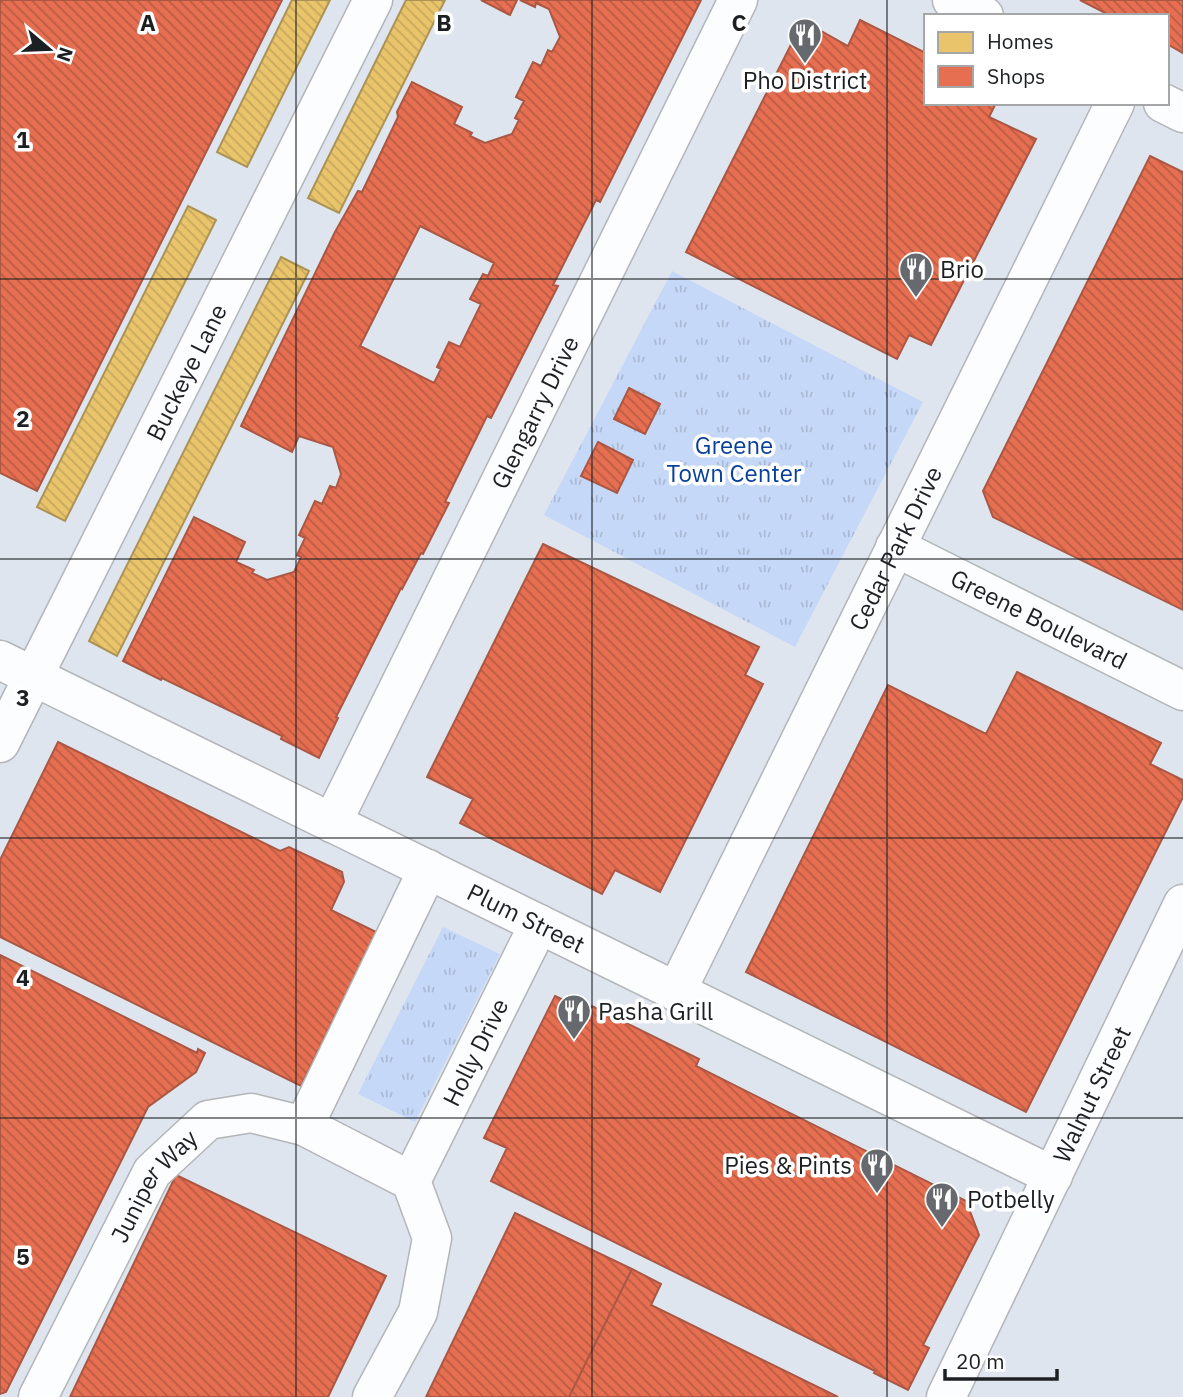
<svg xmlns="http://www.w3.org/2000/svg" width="1183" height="1397" font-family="'IBM Plex Sans',sans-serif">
<defs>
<pattern id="grass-tufts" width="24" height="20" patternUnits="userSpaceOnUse" patternTransform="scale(1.75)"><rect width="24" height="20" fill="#c6d8f8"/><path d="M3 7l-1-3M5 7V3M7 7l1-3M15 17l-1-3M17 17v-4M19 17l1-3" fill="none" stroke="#aab9d4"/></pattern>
<pattern id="homes-back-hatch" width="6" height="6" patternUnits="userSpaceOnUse" patternTransform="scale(1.75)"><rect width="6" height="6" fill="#e9c46a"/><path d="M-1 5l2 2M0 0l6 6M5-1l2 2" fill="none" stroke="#c7a85c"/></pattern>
<pattern id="shops-back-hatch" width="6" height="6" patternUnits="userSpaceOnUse" patternTransform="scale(1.75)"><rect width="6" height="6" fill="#e76f51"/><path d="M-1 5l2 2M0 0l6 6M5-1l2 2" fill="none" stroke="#bb5b43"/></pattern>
</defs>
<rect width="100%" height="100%" fill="#eef1f6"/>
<path fill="#dee5ef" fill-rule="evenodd" d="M0,0H1183V1397H0ZM926,16H1167V103H926Z"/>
<path fill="url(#grass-tufts)" d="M672,271L923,402L795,647L544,515Z
M443,927L500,954L415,1122L358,1094Z"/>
<path fill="url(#homes-back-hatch)" stroke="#ac9355" stroke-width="2" d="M292,0H330L247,167L217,152Z
M406,0H445L339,213L308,198Z
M188,206L216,220L65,521L37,507Z
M281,257L309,271L117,656L89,641Z"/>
<path fill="url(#shops-back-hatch)" stroke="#aa5743" stroke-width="2" fill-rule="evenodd" d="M0,0H282L37,491L0,473Z
M481,0H517L510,15Z
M520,0H701L600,202L596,200L553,285L558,286L491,418L487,416L445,502L449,503L423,554L421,553L402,589L401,588L336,717L338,718L319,758L281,739L282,736L162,678L161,680L123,661L194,517L245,542L236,562L254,570L252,573L267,580L294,572L301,557L297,555L305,538L299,535L315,501L322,504L330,486L336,488L341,474L333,447L299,436L292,452L241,426L335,232L358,191L362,192L398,117L397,112L412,82L462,107L454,124L472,133L470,136L485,143L512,134L519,120L515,118L524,101L516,97L533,62L541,66L548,50L552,52L560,37L549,9L536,3L535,7ZM420,226L494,263L488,276L483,274L470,299L481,304L460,347L449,342L437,367L441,369L434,383L360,346Z
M1080,0H1183V53L1167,44V16H1111Z
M860,20L926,53V103H996L989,117L1036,139L931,345L909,335L897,359L686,252L803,21L848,46Z
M1150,156L1183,172V610L993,517L983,491Z
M629,388L660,404L645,434L614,419Z
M598,442L633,460L617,493L581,476Z
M543,544L759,647L745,675L763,684L660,892L615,870L602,894L460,823L473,799L427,777Z
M1017,672L1161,743L1150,764L1183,780V797L1026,1112L746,972L888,685L986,734Z
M58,742L280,851L289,847L342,872L344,882L331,910L376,932L301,1086L0,937V860Z
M0,955L197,1053L198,1049L205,1053L196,1072L148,1107L6,1392L0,1394Z
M555,996L589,1012L592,1006L699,1059L696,1066L966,1201L979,1235L923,1345L929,1348L908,1390L874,1373L875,1371L491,1181L507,1148L484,1138Z
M176,1175L386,1276L328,1397H70Z
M515,1213L632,1269L569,1397H426Z
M632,1269L661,1284L651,1305L838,1397H569Z"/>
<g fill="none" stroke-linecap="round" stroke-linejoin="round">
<g stroke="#b3b5b8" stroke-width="41">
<g id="street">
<path d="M952,0L984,16"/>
<path d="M1163,103L1183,113"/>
<path id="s1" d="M895,547L1183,691"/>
<path id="s2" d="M0,660L1053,1176"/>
<path id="s3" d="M0,743L373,0"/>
<path id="s4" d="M332,823L738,0"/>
<path id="s5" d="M676,992L1115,103"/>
<path d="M304,1126L428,869"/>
<path id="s6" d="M411,1181L539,924"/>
<path id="s7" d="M38,1397L152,1172L208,1120L251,1113L304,1126L411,1181L432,1238L418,1312L372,1397"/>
<path id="s8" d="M946,1397L1183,904"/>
</g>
</g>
<use href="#street" stroke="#fcfdfe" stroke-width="38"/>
</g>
<path fill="none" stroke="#1d2023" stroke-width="2" stroke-opacity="0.55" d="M296,0V1397M592,0V1397M887,0V1397M0,279H1183M0,559H1183M0,838H1183M0,1118H1183"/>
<defs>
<g id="restaurant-pin" transform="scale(1.75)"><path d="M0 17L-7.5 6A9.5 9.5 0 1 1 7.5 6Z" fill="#66696d" stroke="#fff"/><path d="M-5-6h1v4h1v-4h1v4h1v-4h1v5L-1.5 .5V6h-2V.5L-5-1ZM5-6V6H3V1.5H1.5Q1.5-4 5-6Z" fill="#fff"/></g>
</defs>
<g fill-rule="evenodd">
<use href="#restaurant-pin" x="805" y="35"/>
<use href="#restaurant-pin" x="916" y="269"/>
<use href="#restaurant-pin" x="574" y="1011"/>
<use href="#restaurant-pin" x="877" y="1165"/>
<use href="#restaurant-pin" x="942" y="1199"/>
</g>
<g text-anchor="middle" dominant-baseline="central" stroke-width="7" stroke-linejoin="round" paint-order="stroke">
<g font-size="24" fill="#1d2023" stroke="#fff" text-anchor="start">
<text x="805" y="80" text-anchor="middle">Pho District</text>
<text x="940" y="269">Brio</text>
<text x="598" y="1011">Pasha Grill</text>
<text x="852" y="1165" text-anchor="end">Pies &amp; Pints</text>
<text x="967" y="1199">Potbelly</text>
</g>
<g font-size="24" fill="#1d2023" stroke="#fff">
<text stroke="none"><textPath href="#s3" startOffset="415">Buckeye Lane</textPath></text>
<text stroke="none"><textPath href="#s4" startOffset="458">Glengarry Drive</textPath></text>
<text stroke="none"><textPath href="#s5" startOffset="495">Cedar Park Drive</textPath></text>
<text stroke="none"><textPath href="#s1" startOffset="161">Greene Boulevard</textPath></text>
<text stroke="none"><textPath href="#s2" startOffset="586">Plum Street</textPath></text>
<text stroke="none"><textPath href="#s6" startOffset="144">Holly Drive</textPath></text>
<text stroke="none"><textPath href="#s8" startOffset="336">Walnut Street</textPath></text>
<text stroke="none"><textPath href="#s7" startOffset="242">Juniper Way</textPath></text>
</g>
<g font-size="24" fill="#07409b" stroke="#fff">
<text x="734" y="445">Greene<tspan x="734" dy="28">Town Center</tspan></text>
</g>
</g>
<g font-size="23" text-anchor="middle" font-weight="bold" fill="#1d2023" stroke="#fff" stroke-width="7" stroke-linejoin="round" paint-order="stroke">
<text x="148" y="31">A</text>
<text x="444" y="31">B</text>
<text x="739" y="31">C</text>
<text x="23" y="148">1</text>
<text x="23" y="427">2</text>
<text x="23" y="706">3</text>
<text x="23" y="986">4</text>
<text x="23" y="1265">5</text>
</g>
<rect x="924" y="14" width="245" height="91" fill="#ffffff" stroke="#a5a6a7" stroke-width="2"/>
<rect x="938" y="32" width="35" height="21" fill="#e9c46a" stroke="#a5a6a7" stroke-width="2"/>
<text x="987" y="49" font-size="21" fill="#1d2023">Homes</text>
<rect x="938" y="66" width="35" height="21" fill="#e76f51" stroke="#a5a6a7" stroke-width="2"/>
<text x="987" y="84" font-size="21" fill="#1d2023">Shops</text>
<g transform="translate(49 49) rotate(109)" stroke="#ffffff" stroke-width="5" paint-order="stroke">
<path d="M0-5L12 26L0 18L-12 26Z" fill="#1d2023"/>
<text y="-10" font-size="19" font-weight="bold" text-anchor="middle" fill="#1d2023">N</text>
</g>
<path d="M945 1369v10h112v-10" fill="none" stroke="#1d2023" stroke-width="3.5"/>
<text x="956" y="1369" font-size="21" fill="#1d2023" stroke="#ffffff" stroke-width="5" paint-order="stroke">20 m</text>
</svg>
